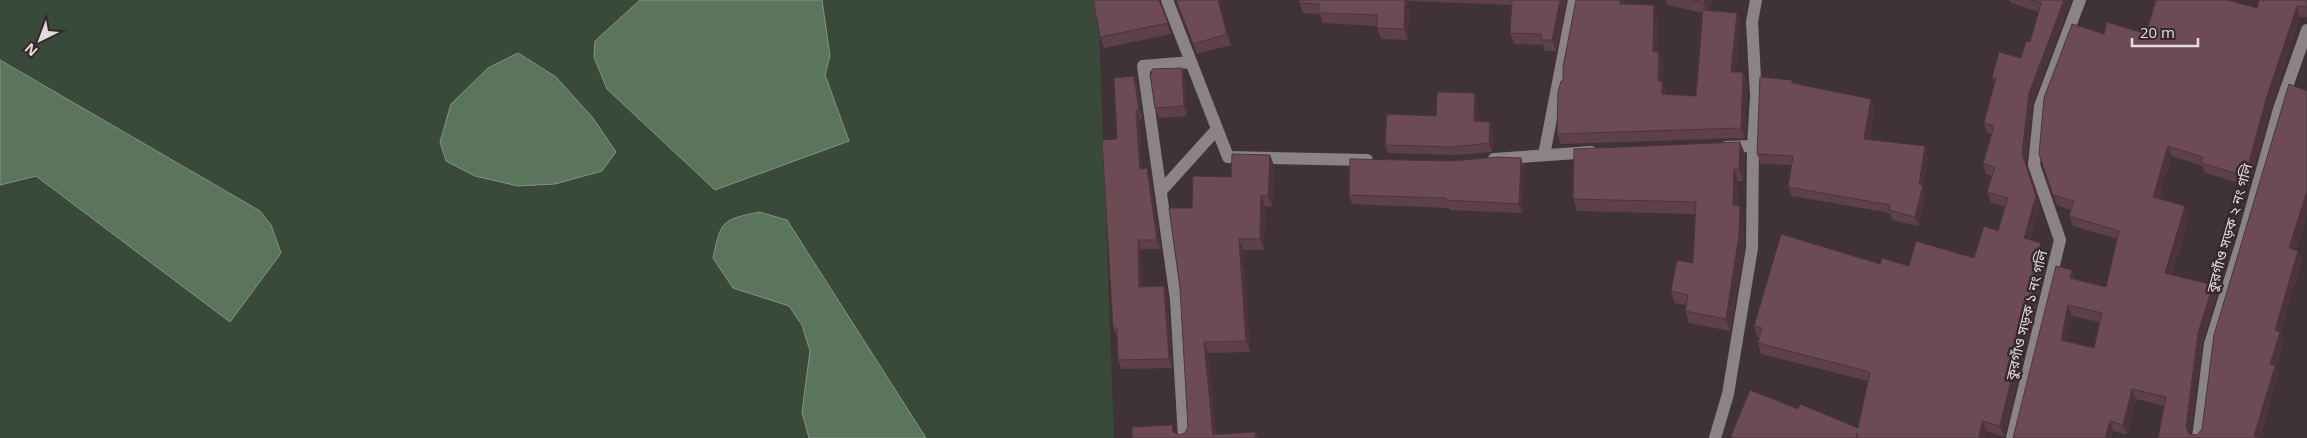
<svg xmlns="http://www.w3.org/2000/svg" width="2307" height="438" font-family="'Open Sans','Noto Sans Bengali',sans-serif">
<rect width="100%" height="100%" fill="#403337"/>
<path fill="#394a3a" d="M0,0H1098L1114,438H0Z"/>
<path fill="#5b755c" stroke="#849483" d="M640,0H822L830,56L825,75L849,141L715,190L607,89L594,57L595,41Z
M518,53L556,77L593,118L616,152L602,171L555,184L518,186L475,176L446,161L440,142L451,104L488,68Z
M0,60L260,211L271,225L281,253L230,322L36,176L0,185Z
M759,212L787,220L926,438H809L802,412L810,351L802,325L789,306L733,288L713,258C721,220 722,220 759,212Z"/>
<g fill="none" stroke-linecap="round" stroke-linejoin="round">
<path stroke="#8a8485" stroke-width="12" d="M1167,0L1228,157L1367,160
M1726,147L1753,146
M1544,155L1574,0
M1494,159L1591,152
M1161,191L1217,129
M1184,438L1176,300L1143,66L1191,62
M1715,438L1728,394L1752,248L1753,146L1756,96L1752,22L1756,0
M2012,438L2060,240L2034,165L2040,106L2080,0
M2198,438L2210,344L2243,238L2279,109L2307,30"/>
</g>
<path fill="#5e4049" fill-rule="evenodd" d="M1176,0H1219L1231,45L1197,54Z
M1299,0H1566L1556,51H1545L1543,45L1514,44L1510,33L1511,5L1409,1L1408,40L1381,39L1377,28V26L1323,23L1320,14L1303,13L1299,3Z
M1576,0H1624V4L1658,15L1657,52H1659L1663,63L1662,81L1666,92V95L1696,96L1703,13L1668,5L1666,0H1712L1709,11L1737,13L1740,24L1736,72H1743L1747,83L1745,138L1561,144L1557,134L1563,81Z
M2009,0H2071L2032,103L2026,165L2040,207L2030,240L2045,254L2042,266L2044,272L2004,437L1986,431L1984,438H1732L1731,436L1798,409L1858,428L1868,381L1761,354L1758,343L1759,337H1757L1754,326L1880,264L1909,266L1974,258L1998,231L2005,207L1991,202L1987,192L1992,176L1986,174L1983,164L1991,134L1987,133L1984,123L1994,83L1992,77L2021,58L2030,42L2039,12L2011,3Z
M2155,0H2227L2257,8L2307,0V17H2300L2271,107L2249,186L2205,173L2202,166L2172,156L2159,199L2185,206L2189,217L2172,275L2213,285L2217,295L2202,343L2190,434L2197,435L2202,429L2307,213L2296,250L2302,261L2280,333L2284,342L2276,368L2278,376L2260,438H2158L2164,406L2136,399L2127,435L2113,431L2013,438L2075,279L2106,287L2117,239L2073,226L2069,216L2071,210L2057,205L2039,154L2104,34H2146ZM2072,316L2100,322L2094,348L2066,341Z
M1159,2L1171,34L1104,48L1100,37Z
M1185,78L1187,116L1159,118L1155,108Z
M1792,80L1793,84L1871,99L1875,109L1869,139L1928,155L1923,187L1926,194L1919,226L1892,220L1890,213L1792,196L1788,187L1792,165L1761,164L1757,154Z
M1138,85L1142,119H1140V124L1142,169L1150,177L1161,249H1141L1142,287L1164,286L1167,295L1172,368L1121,369L1118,360L1117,337L1113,328L1117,139Z
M1478,101L1477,121L1490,122L1493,130L1492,152L1456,155L1388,153L1385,145L1436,116Z
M1740,142L1745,154L1743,181H1738V205L1744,218V247L1730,331L1689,323L1685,311L1686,305L1675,303L1671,291L1693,263L1695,214L1577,211L1573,199Z
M1270,155L1274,166L1272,207L1265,206L1264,250H1243L1250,352L1208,353L1216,435L1255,432L1257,438H1132L1174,432L1180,435L1185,433L1188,427L1231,177Z
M1521,158L1524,168L1522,213L1450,210L1449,208L1352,204L1349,195L1452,161Z"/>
<path fill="#4c343c" d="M1218,0H1219L1231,45L1227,34Z
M1405,0H1409V1L1408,40L1404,29Z
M1560,0H1566L1556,51L1552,40Z
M1620,0H1624L1623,14L1620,4Z
M1705,0H1712L1708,15L1704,3Z
M2064,0H2071L2032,103L2026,165L2040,207L2028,249L2024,238L2022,154L2029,93Z
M1654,5L1658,15L1657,62L1653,52Z
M2297,6L2300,17L2271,107L2249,186L2245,176L2267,96Z
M1737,13L1740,24L1735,82L1731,72Z
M1659,52L1663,63L1662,81L1666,92V105L1658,81Z
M1182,68L1185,78L1187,116L1184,106Z
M1743,72L1747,83L1745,138L1741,128Z
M1134,76L1138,85L1142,119L1139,110Z
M1475,93L1478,101L1477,130L1474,121Z
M1871,99L1875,109L1867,148L1864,139Z
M1137,110L1140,119L1143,178L1140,169Z
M1490,122L1493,130L1492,152L1489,143Z
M1740,142L1745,154L1743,181L1739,169Z
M1925,146L1928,155L1923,187L1926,194L1919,226L1915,217L1919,184Z
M2168,146L2172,156L2157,208L2153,197Z
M1270,155L1274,166L1272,207L1268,196Z
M1521,158L1524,168L1522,213L1519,204Z
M1147,168L1150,177L1161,249L1157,240Z
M1734,169L1738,181L1737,217L1733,205Z
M2307,191V213L2293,258L2289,248Z
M1261,195L1265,206L1264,250L1260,239Z
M1740,206L1744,218V247L1730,331L1726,319Z
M2185,206L2189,217L2169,284L2165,273Z
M1239,239L1243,250L1250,352L1246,341Z
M1138,240L1141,249L1142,296L1139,287Z
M2041,243L2045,254L2042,266L2044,272L2004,437L2000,426L2036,261Z
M2298,251L2302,261L2280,333L2284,342L2276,368L2278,376L2260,438H2255L2254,436L2275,330Z
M2072,270L2076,280L2070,278Z
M2213,285L2217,295L2202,343L2190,437L2186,427L2198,333Z
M1164,286L1167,295L1172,368L1169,359Z
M2068,305L2072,316L2064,350L2061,340Z
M1204,342L1208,353L1216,438L1213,435Z
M2132,389L2136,399L2127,435L2123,425Z
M1982,421L1986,431L1984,438H1979Z
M2110,421L2113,431L2112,438H2105Z"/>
<path fill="#6d4b55" stroke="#4c343c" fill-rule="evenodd" d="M1093,0H1159L1168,23L1100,37Z
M1176,0H1218L1227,34L1193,44Z
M1299,0H1405L1404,29L1377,28V15L1319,13V4L1299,3Z
M1512,0H1560L1552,40H1541V34L1510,33Z
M1576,0H1620V4L1654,5L1653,52H1659L1658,81H1662V94L1696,96L1703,10L1737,13L1731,72H1743L1741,128L1557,134L1558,92L1561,81H1563V67Z
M1692,0H1705L1704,3Z
M2030,0H2064L2029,93L2022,154L2036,196L2024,238L2041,243L2036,261L2040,262L2000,426L1982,421L1979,438H1857V433L1856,438H1735L1731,436L1750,390L1798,409L1800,404L1858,428L1870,372L1758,343L1762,328L1754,326L1781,234L1880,264L1882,258L1909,266L1916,241L1974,258L1984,226L1998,231L2008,198L1987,192L1995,167L1983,164L1994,126L1984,123L1996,78L1992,77L1999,52L2021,58L2026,41L2030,42L2041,3Z
M2156,0H2227L2257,8L2259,0H2307V7L2297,6L2267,96L2245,176L2201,163L2203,157L2168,146L2153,197L2185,206L2165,273L2213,285L2198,333L2186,427L2189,434L2197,435L2202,429L2214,335L2289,84L2307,91V191L2289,248L2298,251L2275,330L2280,332L2270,364L2275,366L2254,436L2260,438H2158L2166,397L2132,389L2123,425L2110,421L2105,438H2013L2056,266L2072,270L2070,278L2106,287L2119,231L2069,216L2074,201L2053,195L2039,154L2044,98L2072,24L2104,34L2107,22L2146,34ZM2068,305L2102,313L2094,348L2061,340Z
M1182,68L1184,106L1155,108L1150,74H1152V69Z
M1134,76L1139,110H1137L1136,115L1140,169L1147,168L1157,240H1138L1139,287L1164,286L1169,359L1118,360L1117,328H1113L1102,140L1117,139L1114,78Z
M1760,77L1792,80V83L1871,99L1864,139L1925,146L1919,184L1923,185L1915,217L1889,210L1890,205L1788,187L1793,156L1757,154Z
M1437,92L1475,93L1474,121L1490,122L1489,143L1453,147L1385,145L1387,114L1436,116Z
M1740,142L1739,169H1734L1733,205L1740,206L1739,235L1726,319L1685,311L1688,295L1671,291L1677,260L1693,263L1696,202L1573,199L1574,149Z
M1232,154L1270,155L1268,196L1261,195L1260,239H1239L1246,341L1204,342L1213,435L1255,432V438H1132V427L1172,425L1173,432L1180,435L1185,433L1188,427L1180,288L1169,208H1192L1193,176L1231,177Z
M1498,157L1521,158L1519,204L1446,200V198L1349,195L1350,159L1452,161Z"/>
<g text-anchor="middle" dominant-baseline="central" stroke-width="5" stroke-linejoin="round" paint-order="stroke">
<g font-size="14" fill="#e4dcde" stroke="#36292d">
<text transform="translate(2229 228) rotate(-74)">কুরগাঁও সড়ক ২ নং গলি</text>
<text transform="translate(2026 315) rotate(-76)">কুরগাঁও সড়ক ১ নং গলি</text>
</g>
</g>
<g transform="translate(40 40) rotate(222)" stroke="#36292d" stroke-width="4" paint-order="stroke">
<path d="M0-4L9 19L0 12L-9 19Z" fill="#e4dcde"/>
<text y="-8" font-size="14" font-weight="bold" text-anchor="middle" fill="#e4dcde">N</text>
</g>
<path d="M2132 38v8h66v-8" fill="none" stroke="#e4dcde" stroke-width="2.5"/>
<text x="2140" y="38" font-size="15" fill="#e4dcde" stroke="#36292d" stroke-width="4" paint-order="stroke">20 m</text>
</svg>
